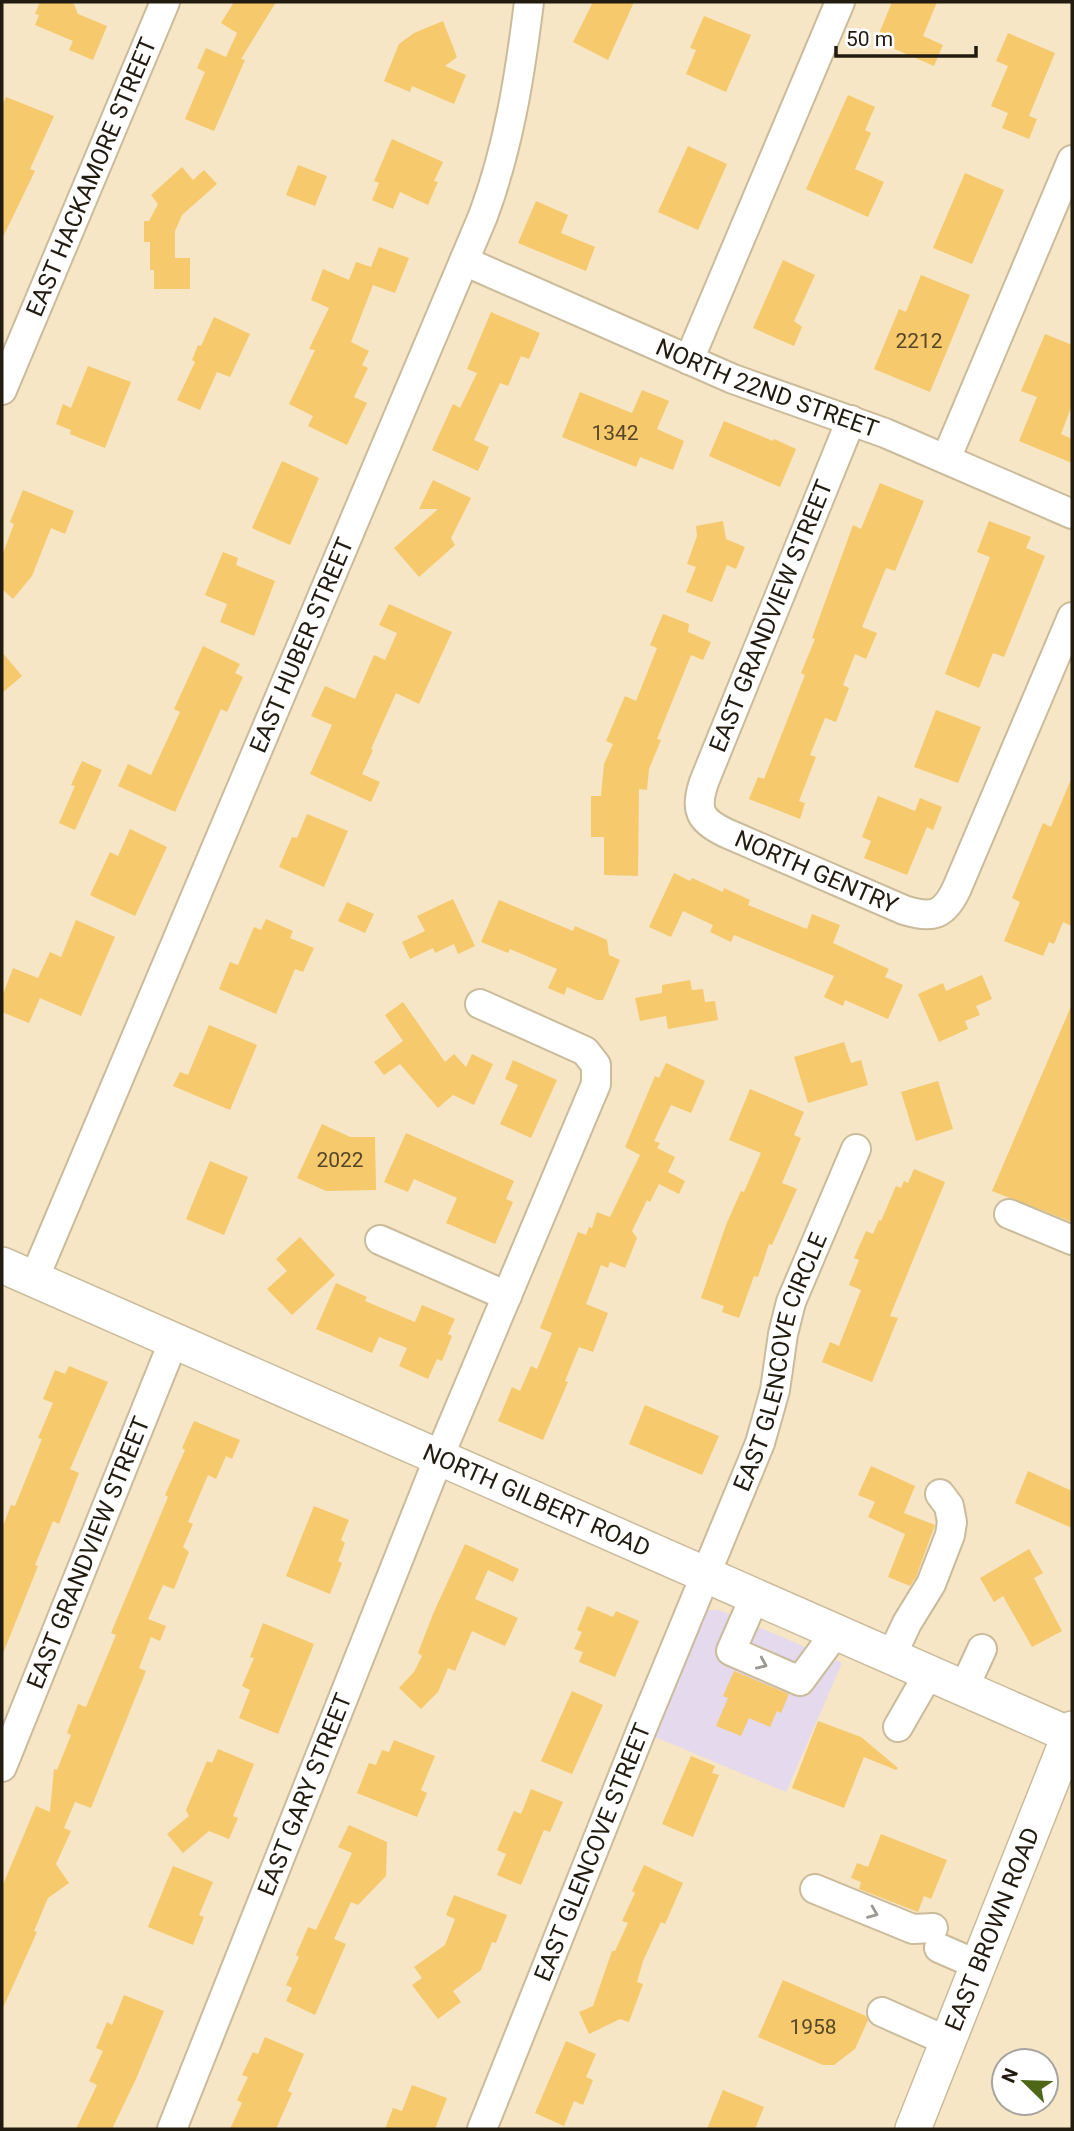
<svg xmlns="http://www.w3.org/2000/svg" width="1074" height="2131" font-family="Roboto,sans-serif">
<rect width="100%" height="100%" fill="#f6e6c6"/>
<path fill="#e4d9ed" d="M709,1610H719L842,1663L786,1792L653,1736L703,1617Z"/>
<path fill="#f5c96c" d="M40,2H73L78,14L107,26L93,60L69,50L73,41L35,25L39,15L35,14Z
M234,2H276L241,59L245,60L214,131L185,119L205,72L197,68L206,48L226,57L237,33L221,23Z
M593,2H634L608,60L573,42Z
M892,2H937L923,36L943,45L934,66L876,41Z
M704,16L751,35L726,92L686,74L696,50L690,48Z
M443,21L457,57L445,66L466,75L454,104L412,86L410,92L384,81L399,44L414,33Z
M1008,33L1055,53L1029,116L1037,119L1029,139L1002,128L1008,113L991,106L1008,66L996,61Z
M848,95L875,107L865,130L871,133L855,169L884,182L868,217L806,189Z
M6,97L54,116L30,169L35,171L2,239V106Z
M392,139L443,162L434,181L438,182L428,205L400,192L393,209L372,200L379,183L374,181Z
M688,146L727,164L698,230L658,212Z
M298,165L327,176L315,206L286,195Z
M182,167L193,180L204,170L217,184L182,215L175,231V258H190V289H154V270H150V242H144V221H149L158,204L151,195Z
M965,173L1004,190L972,264L933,248Z
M536,201L568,215L561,233L595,247L586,271L518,243Z
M379,247L409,258L395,293L373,285L351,342L369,351L362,365L368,368L354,397L367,403L347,445L308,426L313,416L289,404L315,350L309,349L329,308L311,300L323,269L349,280L356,262L371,267Z
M783,260L815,275L794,321L802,327L794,346L753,328Z
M921,275L970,295L930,392L874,369L899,309L906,312Z
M491,312L540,333L529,359L521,356L508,386L500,383L474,440L489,447L478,471L432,450L453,404L460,408L477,373L467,369Z
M214,317L250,334L230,377L217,372L200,410L177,400L195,362L192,360L198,345L201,346Z
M1045,334L1072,345V405L1061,434L1072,439V463L1019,441L1037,397L1021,391Z
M88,366L131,382L105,448L70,434L71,430L56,424L63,404L71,408Z
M642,390L669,401L657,429L684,441L673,470L640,457L636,467L562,437L580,392L632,413Z
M724,421L773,441L774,439L796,449L780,487L709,456Z
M282,461L319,478L290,545L252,528Z
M433,480L471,498L451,538L455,545L419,577L394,548L438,509H419Z
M880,483L924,501L895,571L886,568L862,627L877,633L866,659L855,654L843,685L849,688L836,722L825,718L810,755L816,757L799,801L805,803L800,819L749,799L758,777L764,779L805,675L801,673L815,639L812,638L853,525L861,529Z
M23,490L74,511L65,534L51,528L32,576L13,599L2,589V556L14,524L10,522Z
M723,521L726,539L745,547L736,569L727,565L712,602L686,592L696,567L687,564L697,536L696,526Z
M989,521L1031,537L1026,548L1045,556L1004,657L993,653L979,688L945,674L990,557L977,552Z
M223,552L238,558L236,565L275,581L254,636L220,622L227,604L205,595Z
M389,604L452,632L419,704L396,693L371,749L373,750L362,774L380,782L371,802L310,774L332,725L311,716L325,686L355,699L374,655L385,660L397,633L379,625Z
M663,614L689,624L688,632L711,642L703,660L691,655L657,739L661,740L649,769L647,790L639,789L638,876L604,875V837H591V796H601L604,764L613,744L606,741L625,696L636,701L657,648L650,645Z
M203,646L240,664L235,673L243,677L227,712L221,709L175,812L118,786L128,764L151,775L180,712L174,709Z
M2,652L22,676L2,693Z
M936,710L981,727L958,783L914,767Z
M82,761L102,770L75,830L59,823L75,786L71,785Z
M1072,777V926L1063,922L1054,944L1049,942L1043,956L1004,941L1020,902L1012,898L1043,823L1051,827Z
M878,796L915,811L920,798L942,807L933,830L927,827L907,875L864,858L871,841L862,837Z
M307,814L348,831L324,887L279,867L292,837L297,838Z
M130,829L167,847L135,916L90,895L110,852L118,856Z
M674,873L690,881L692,878L723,892L724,888L750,900L748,905L807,929L812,914L840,925L833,943L889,969L885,977L903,985L888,1019L845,1000L843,1006L824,997L834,976L734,935L731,942L710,932L713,925L683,911L671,937L649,927Z
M453,899L475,946L458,954L454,944L435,953L433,948L410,959L402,942L425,931L417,916Z
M499,900L573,931L575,926L607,940L609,955L620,960L603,1000H597L567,987L564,995L548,988L557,969L510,949L508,953L481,942Z
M347,902L374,914L365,933L338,921Z
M266,919L293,931L290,938L314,948L303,972L295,969L276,1014L219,989L230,962L238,965L254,927L261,930Z
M76,920L115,937L81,1016L40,998L29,1023L2,1012V997L13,968L38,978L50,952L61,957Z
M982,975L992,999L976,1006L980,1015L965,1021L968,1029L939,1042L918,994L943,983L946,991Z
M690,980L692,990L703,989L705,1002L715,1001L718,1020L668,1029L666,1016L640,1021L635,998L662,993V985Z
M403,1002L445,1062L454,1054L466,1067L472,1054L493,1064L474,1105L453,1095L438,1108L400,1064L384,1075L374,1062L403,1041L385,1015Z
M1072,1004V1222L992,1191Z
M209,1025L257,1045L230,1110L173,1086L180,1072L188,1075Z
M844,1042L851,1063L861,1060L868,1085L808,1103L794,1057Z
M513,1060L557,1080L531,1138L500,1124L518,1085L505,1079Z
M666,1063L705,1081L691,1113L671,1105L654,1141L660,1143L657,1148L675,1157L668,1172L685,1181L679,1194L659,1184L650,1202L647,1200L632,1231L637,1238L625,1268L610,1262L608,1268L601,1265L586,1304L608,1313L593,1352L579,1347L565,1381L568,1382L543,1440L498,1421L512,1387L520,1391L531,1366L537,1369L552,1333L540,1328L578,1232L586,1235L589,1227L592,1228L597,1212L610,1217L640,1155L625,1147L655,1076L659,1078Z
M938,1081L953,1129L916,1141L901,1092Z
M750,1089L804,1112L794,1135L801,1138L782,1183L797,1189L772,1245L769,1244L758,1277L754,1276L739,1318L722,1312L724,1306L701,1298L726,1225L741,1191L744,1192L761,1153L729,1140Z
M322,1124L350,1137H375L376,1190L326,1191L297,1178Z
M406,1133L514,1181L506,1199L513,1202L495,1244L446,1223L457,1198L414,1179L408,1192L384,1182Z
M210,1161L248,1177L224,1235L186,1219Z
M914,1169L945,1182L890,1316L898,1318L872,1382L822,1362L830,1342L839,1346L861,1290L849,1285L859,1260L854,1258L866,1231L873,1234L879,1220L881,1221L896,1186L901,1188L904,1181L908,1183Z
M300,1237L335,1275L292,1315L267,1289L287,1271L276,1259Z
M336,1283L367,1297L365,1301L415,1322L422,1305L455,1319L448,1334L452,1336L442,1361L437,1359L428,1379L399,1366L407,1348L379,1337L372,1353L316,1329Z
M69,1366L108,1382L70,1469L79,1473L59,1524L53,1521L35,1565L38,1566L2,1656V1529L11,1505L15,1506L42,1439L38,1438L53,1403L43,1399L55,1370L65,1374Z
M645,1405L719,1436L702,1475L629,1444Z
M194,1421L240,1440L232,1459L226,1456L216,1479L208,1475L188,1522L193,1524L183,1547L189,1552L174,1589L163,1585L148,1619L166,1626L160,1641L151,1637L139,1668L146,1671L91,1808L75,1802L64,1828L71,1831L56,1864L69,1883L48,1898L34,1931L37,1932L2,2010V1887L36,1806L50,1812L54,1769L57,1770L71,1735L67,1733L78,1704L86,1707L116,1635L111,1633L168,1497L165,1495L185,1450L182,1448Z
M871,1466L915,1486L904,1513L935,1525L916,1577L910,1586L888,1577L905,1534L868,1517L875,1502L858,1495Z
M1028,1471L1072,1491V1528L1015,1503Z
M314,1506L349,1520L341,1540L345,1543L338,1561L342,1563L330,1594L286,1576Z
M465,1544L519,1569L513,1582L488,1570L475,1599L518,1618L505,1646L472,1631L455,1671L448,1668L438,1692L421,1709L399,1688L414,1672L422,1656L418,1653L433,1614Z
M1029,1549L1043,1573L1034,1578L1062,1631L1032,1647L1003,1596L994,1602L980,1578Z
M587,1606L613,1617L616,1611L639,1621L615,1677L579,1662L583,1652L574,1649L582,1632L577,1630Z
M263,1623L314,1644L278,1734L239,1718L250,1690L242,1686L254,1658L250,1657Z
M734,1671L789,1694L781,1713L777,1711L770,1727L749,1718L741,1736L716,1726L728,1698L723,1696Z
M572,1691L603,1705L572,1774L541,1761Z
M818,1721L861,1737L898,1768L896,1770L864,1757L844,1808L792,1788Z
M394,1740L435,1756L421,1790L427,1793L417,1817L357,1793L369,1763L376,1765L382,1750L389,1752Z
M218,1749L254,1764L233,1816L238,1818L229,1839L209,1831L183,1853L167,1834L189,1816L186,1810L207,1761L212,1763Z
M691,1756L715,1766L712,1773L719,1775L693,1837L662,1824Z
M531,1789L563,1802L550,1832L544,1830L521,1885L497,1875L506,1854L497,1850L514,1811L521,1814Z
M349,1825L387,1842L386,1876L358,1905L351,1902L334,1939L346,1944L315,2015L286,2001L292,1988L286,1985L299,1957L296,1955L308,1927L316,1930L352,1853L338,1847Z
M881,1834L947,1860L931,1899L924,1896L918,1912L859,1889L861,1882L851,1878L857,1863L868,1867Z
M644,1865L683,1883L665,1924L661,1922L643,1961L637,1982L643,1984L629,2022L620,2019L589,2034L579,2012L593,2006L612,1951H615L628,1923L622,1921L635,1893L632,1891Z
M173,1866L213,1882L199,1915L204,1917L193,1945L148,1927Z
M454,1895L507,1915L496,1943L492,1942L481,1970L453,1991L461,2002L438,2019L412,1985L422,1978L414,1967L445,1945L455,1919L446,1915Z
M783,1980L866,2016L868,2020L855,2049L834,2065H823L758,2037Z
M124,1995L164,2011L136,2079L112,2129H76L97,2085L89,2081L103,2051L96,2048L107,2022L112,2025Z
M265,2037L304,2054L288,2091L292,2093L276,2129H230L242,2103L237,2100L248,2077L242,2075L253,2052L258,2054Z
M566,2041L596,2054L586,2077L593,2080L583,2105L574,2101L564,2126L535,2113Z
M412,2085L447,2098L435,2129H385L393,2108L402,2111Z
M723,2090L764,2107L755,2129H707Z"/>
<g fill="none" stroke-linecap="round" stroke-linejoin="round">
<g stroke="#cabb9b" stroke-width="32">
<g id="minor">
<path id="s1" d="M464,261L733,379L885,433L1072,514"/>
<path d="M689,360L840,2"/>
<path id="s2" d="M2,390L165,2"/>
<path id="s3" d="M851,420L704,782C695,810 699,820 726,833L904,910C932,919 944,916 957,888L1072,617"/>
<path d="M946,459L1072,160"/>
<path d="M1009,1214L1072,1240"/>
<path d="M380,1240L507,1296"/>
<path id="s4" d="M34,1279L483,216C509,146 520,75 529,2"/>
<path d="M755,1596L731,1651L800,1681L836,1632"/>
<path d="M891,1657L907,1623L931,1584L950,1535L952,1522L949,1506L940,1494"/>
<path d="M964,1688L982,1649"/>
<path d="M898,1727L929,1673"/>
<path id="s5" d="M2,1767L174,1340"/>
<path d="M815,1889L913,1929L933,1928"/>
<path d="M939,1948L978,1965"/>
<path d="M882,2012L947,2041"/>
<path id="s6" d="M172,2129L439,1457L596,1084V1065L585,1051L480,1004"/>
<path id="s7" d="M482,2129L641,1731L760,1443L775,1390L783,1334L791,1302L856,1149"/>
</g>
</g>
<g stroke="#cabb9b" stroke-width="38">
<g id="major">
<path id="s8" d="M2,1265L1072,1736"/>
<path id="s9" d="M913,2129L1072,1729"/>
</g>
</g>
<use href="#minor" stroke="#fff" stroke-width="28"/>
<use href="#major" stroke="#fff" stroke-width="35"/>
</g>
<defs><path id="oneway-chevron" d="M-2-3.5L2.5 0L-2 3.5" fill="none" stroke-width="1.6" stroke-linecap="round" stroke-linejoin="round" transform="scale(1.75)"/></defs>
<g stroke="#9c9993">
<use href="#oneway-chevron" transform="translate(762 1664) rotate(24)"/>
<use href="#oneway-chevron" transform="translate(873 1913) rotate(22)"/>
</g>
<g text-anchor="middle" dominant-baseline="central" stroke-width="5" stroke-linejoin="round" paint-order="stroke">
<g font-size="21" fill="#574727">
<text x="919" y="341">2212</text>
<text x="615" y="433">1342</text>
<text x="340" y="1160">2022</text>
<text x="813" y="2027">1958</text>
</g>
<g font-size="24" fill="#221c10" stroke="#fff">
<text stroke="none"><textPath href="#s2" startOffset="231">EAST HACKAMORE STREET</textPath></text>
<text stroke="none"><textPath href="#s1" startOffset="329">NORTH 22ND STREET</textPath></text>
<text transform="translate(771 616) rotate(-68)">EAST GRANDVIEW STREET</text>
<text stroke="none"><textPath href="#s4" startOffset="688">EAST HUBER STREET</textPath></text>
<text stroke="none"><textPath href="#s3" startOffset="553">NORTH GENTRY</textPath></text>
<text stroke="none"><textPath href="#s7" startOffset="824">EAST GLENCOVE CIRCLE</textPath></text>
<text stroke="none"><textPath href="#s8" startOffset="584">NORTH GILBERT ROAD</textPath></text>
<text stroke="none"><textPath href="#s5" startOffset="231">EAST GRANDVIEW STREET</textPath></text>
<text stroke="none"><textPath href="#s6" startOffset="360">EAST GARY STREET</textPath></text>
<text stroke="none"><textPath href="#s7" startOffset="298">EAST GLENCOVE STREET</textPath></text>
<text stroke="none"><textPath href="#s9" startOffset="215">EAST BROWN ROAD</textPath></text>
</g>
</g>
<rect width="1074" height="2131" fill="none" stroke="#221c10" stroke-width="7"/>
<g transform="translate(1025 2082) rotate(293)"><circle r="33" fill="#ffffff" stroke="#a7a49f" stroke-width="2"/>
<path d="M0-5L12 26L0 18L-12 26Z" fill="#4d6717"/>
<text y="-10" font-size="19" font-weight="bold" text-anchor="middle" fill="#221c10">N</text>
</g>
<path d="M836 46v10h140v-10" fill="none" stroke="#221c10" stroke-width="3.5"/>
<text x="846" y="46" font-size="21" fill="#221c10" stroke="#ffffff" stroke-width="5" paint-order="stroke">50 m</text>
</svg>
